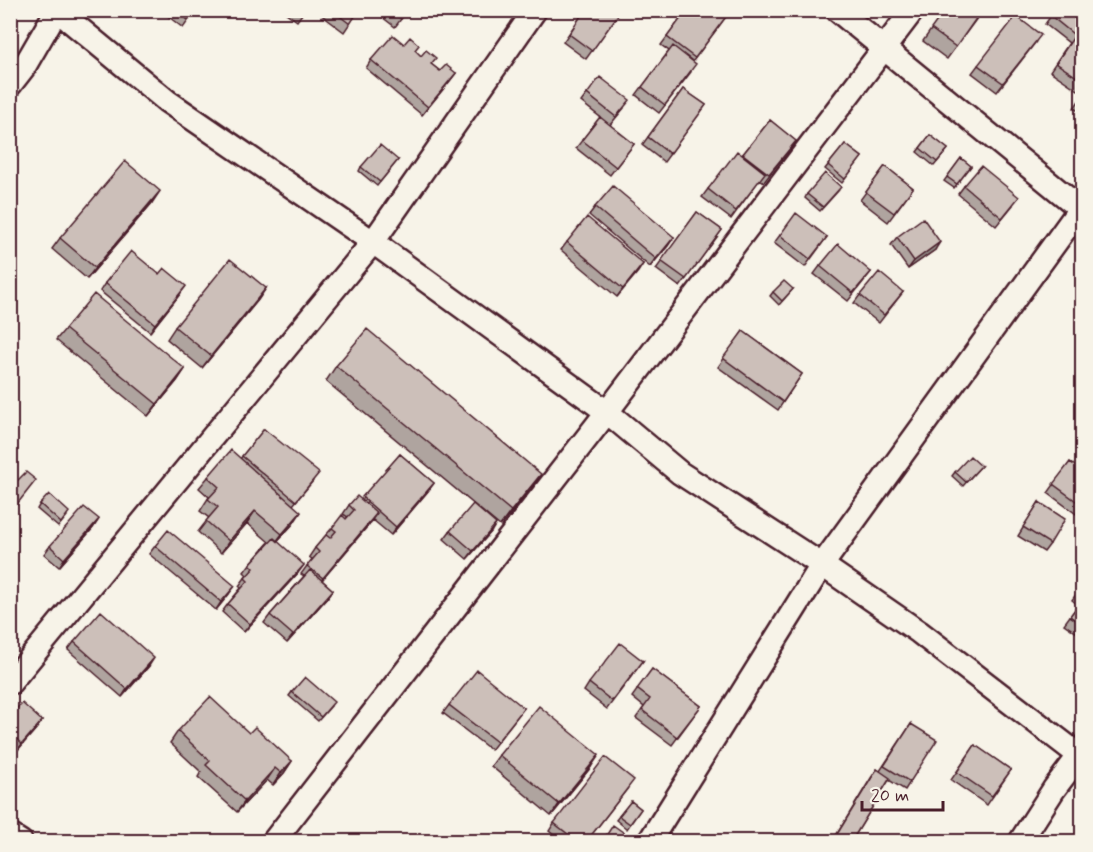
<svg xmlns="http://www.w3.org/2000/svg" width="1093" height="852" font-family="Mynerve,sans-serif">
<rect width="100%" height="100%" fill="#f7f3e8"/>
<filter id="ink" filterUnits="userSpaceOnUse"><feTurbulence type="fractalNoise" baseFrequency=".0167" numOctaves="2"/><feDisplacementMap in="SourceGraphic" scale="12" xChannelSelector="R" yChannelSelector="G"/><feConvolveMatrix kernelMatrix="1 2 1 2 8 2 1 2 1" color-interpolation-filters="sRGB"/></filter>
<g filter="url(#ink)">
<g fill="none" stroke-linecap="round" stroke-linejoin="round">
<g stroke="#4a1f2b" stroke-width="27">
<path id="minor" d="M837,10L1082,210
M58,11L167,101L373,242L607,412L680,473L822,565L919,632L1080,756L1082,759
M10,85L24,67L57,10
M10,683L373,242L535,10
M10,835L21,842
M273,842L607,412L913,10
M649,842L822,565L1082,206
M1020,842L1054,789L1082,752"/>
</g>
<use href="#minor" stroke="#f7f3e8" stroke-width="22"/>
</g>
<path fill="#afa49f" stroke="#4a1f2b" stroke-width="1.5" d="M160,10H196L183,28Z
M282,10H305L297,21Z
M315,10H359L344,32Z
M373,10H408L395,27Z
M456,10H471L465,18Z
M585,10L620,12L586,59L563,42Z
M687,10H731L693,61L691,72L659,113L636,95L669,51L661,45Z
M877,10H886L883,15Z
M945,10H983L947,59L923,41Z
M1055,10H1083V84L1078,90L1050,71L1069,43L1045,24Z
M1035,43L997,92L972,73L978,65Z
M404,44L415,51L440,71L456,73L422,115L366,68L371,60Z
M683,89L706,105L664,162L642,145Z
M587,94L624,108L610,125L634,144L610,175L576,148L600,117L581,102Z
M1083,95V114L1074,108Z
M770,120L796,141L764,182L760,179L731,219L702,197L708,189L742,155Z
M930,135L948,149L934,166L917,152Z
M845,144L862,157L842,183L825,169Z
M961,158L971,166L954,188L944,181Z
M398,160L377,186L359,171L361,167Z
M885,166L913,188L888,222L860,200Z
M964,186L1013,205L996,226L958,194Z
M838,191L820,211L805,198L807,194Z
M152,203L87,279L52,249L60,238Z
M595,207L674,237L650,267L589,215Z
M697,212L722,230L680,287L656,269Z
M780,235L827,237L805,267L774,243Z
M897,237L935,250L908,269L891,245Z
M567,242L643,264L617,297L561,250Z
M820,266L871,272L848,301L814,274Z
M105,283L180,294L150,332L100,291Z
M266,288L258,300L202,368L167,339L175,327Z
M793,289L779,305L770,296L773,292Z
M903,292L879,323L854,303L860,295Z
M65,329L185,369L177,381L148,416L56,340Z
M743,331L802,374L778,410L718,367Z
M336,366L531,489L500,526L326,381Z
M264,429L313,481L293,505V524L277,541L298,573L244,632L222,612L228,604L241,588L239,586L247,575L244,572L250,564L269,542L247,523L221,553L198,532L209,518L200,511L209,497L199,488L208,477L240,459Z
M400,454L434,483L428,491L391,535L373,520L322,580L333,590L327,598L287,643L264,623L270,615L304,576L301,574L312,559L309,557L315,548L332,528L348,517L343,514L349,505L361,500Z
M1070,462L1083,472V519L1048,493Z
M981,466L963,486L952,476L955,472Z
M1039,502L1050,544L1044,552L1018,536Z
M40,504L67,516L58,527L37,509Z
M99,519L93,528L59,567L44,554L50,546Z
M450,531L491,532L467,559L444,539Z
M155,546L229,594L216,610L149,554Z
M1083,585V637L1064,624L1078,605L1072,600Z
M74,642L149,666L122,697L68,650Z
M643,661L607,709L584,691L589,683Z
M652,669L701,706L672,745L636,718L644,707L632,697Z
M292,692L331,706L318,721L289,696Z
M449,705L524,708L491,750L443,713Z
M10,715L42,721L36,729L16,752L10,747Z
M911,724L910,782L905,790L889,780L851,842H832L871,778L877,769L880,771Z
M178,731L249,733L292,761L284,773L273,785L267,780L237,812L198,777L201,772L170,743Z
M975,745L1011,770L987,805L951,780Z
M499,755L591,767L551,816L491,766Z
M628,788L586,842H562L549,831L554,823Z
M631,801L641,809L627,829L616,820Z"/>
<path fill="#8f8682" stroke="#4a1f2b" stroke-width="1.5" d="M456,73L450,81L422,115L428,107Z
M160,191L152,203L87,279L95,268Z
M674,237L668,246L650,267L656,259Z
M940,242L935,250L908,269L914,261Z
M643,264L638,272L617,297L623,289Z
M186,286L180,294L150,332L155,324Z
M266,288L258,300L202,368L211,356Z
M185,369L177,381L148,416L157,404Z
M541,474L531,489L500,526L511,511Z
M434,483L428,491L391,535L396,527Z
M255,511L247,523L221,553L229,541Z
M301,512L293,524L273,546L282,534Z
M377,513L371,521L317,586L323,578Z
M99,519L93,528L59,567L64,559Z
M496,524L491,532L467,559L473,551Z
M304,565L298,573L244,632L250,624Z
M235,586L229,594L216,610L221,602Z
M333,590L327,598L287,643L293,635Z
M154,658L149,666L122,697L127,689Z
M42,721L36,729L16,752L22,744Z
M599,755L591,767L551,816L559,804Z
M292,761L284,773L273,785L281,773Z
M275,768L267,780L237,812L245,801Z"/>
<path fill="#ccbfb9" stroke="#4a1f2b" stroke-width="1.5" d="M176,10H196L188,20Z
M332,10H359L350,24Z
M390,10H407L401,19Z
M585,10H618L620,12L592,51L569,34Z
M687,10H731L695,58L667,37Z
M945,10H982L956,47L931,29Z
M1055,10H1083V42L1051,16Z
M1016,16L1041,35L1003,83L978,65Z
M393,35L404,44L410,37L419,45L415,50L421,56L426,50L436,58L431,64L440,71L446,65L456,73L428,107L371,60Z
M1073,38L1083,45V81L1056,63Z
M673,46L696,64L665,105L642,87Z
M600,77L630,100L616,117L587,94Z
M683,89L706,105L670,154L648,137Z
M600,117L634,144L616,167L582,140Z
M770,120L796,141L769,174L743,154Z
M930,135L948,149L937,162L920,148Z
M845,144L862,157L845,179L828,165Z
M380,145L398,160L380,182L361,167Z
M737,151L765,173L736,211L708,189Z
M961,158L971,166L957,184L947,177Z
M125,161L160,191L95,268L60,238Z
M885,166L913,188L894,213L866,192Z
M981,166L1019,197L1002,218L964,186Z
M825,173L841,187L823,207L807,194Z
M613,186L674,237L656,259L595,207Z
M697,212L722,230L686,279L661,261Z
M796,213L827,237L810,259L780,235Z
M587,217L643,264L623,289L567,242Z
M923,218L940,242L914,261L897,237Z
M838,244L871,272L853,293L820,266Z
M131,251L159,274L164,268L186,286L155,324L105,283Z
M230,259L266,288L211,356L175,327Z
M879,272L903,292L884,315L860,295Z
M784,281L793,289L782,301L773,292Z
M94,294L185,369L157,404L65,329Z
M367,329L541,474L511,511L336,366Z
M743,331L802,374L783,402L723,358Z
M264,429L319,473L296,501L242,456Z
M231,450L301,512L282,534L255,511L229,541L206,521L218,507L208,499L219,487L208,477Z
M400,454L434,483L396,527L362,497Z
M970,456L981,466L966,482L955,472Z
M1070,462L1083,472V506L1053,484Z
M26,472L36,480L10,513V474L18,480Z
M49,494L69,512L61,523L40,504Z
M357,496L377,513L323,578L307,566L319,552L315,548L326,535L330,538L336,531L332,528L342,515L346,519L354,510L349,505Z
M1039,502L1065,519L1050,544L1023,527Z
M473,504L496,524L473,551L450,531Z
M84,507L99,519L64,559L50,546Z
M168,530L235,586L221,602L155,546Z
M274,538L304,565L250,624L228,604L248,581L245,578L254,568L250,564Z
M310,570L333,590L293,635L270,615Z
M1083,585V596L1077,592Z
M1083,599V625L1070,616Z
M101,611L154,658L127,689L74,642Z
M620,643L643,661L612,701L589,683Z
M652,669L701,706L677,737L642,710L650,699L637,689Z
M477,670L524,708L497,742L449,705Z
M305,677L334,702L321,717L292,692Z
M210,697L249,733L255,727L292,761L281,773L275,768L245,801L206,765L210,761L178,731Z
M22,703L42,721L22,744L10,734V715Z
M539,706L599,755L559,804L499,755Z
M911,724L937,740L910,782L884,766Z
M975,745L1011,770L992,796L957,772Z
M605,757L634,780L586,842H578L554,823Z
M877,769L890,778L851,842H845L836,836Z
M631,801L641,809L630,824L619,816Z
M613,825L627,835L623,842H602Z
M881,837L889,842H878Z"/>
</g>
<rect width="1093" height="852" fill="none" stroke="#f7f3e8" stroke-width="36"/>
<rect x="18" y="18" width="1057" height="816" fill="none" stroke="#4a1f2b" stroke-width="2" filter="url(#ink)"/>
<path d="M862 801v9h81v-9" fill="none" stroke="#4a1f2b" stroke-width="3"/>
<text x="871" y="801" font-size="18" fill="#4a1f2b" stroke="#f7f3e8" stroke-width="4.5" paint-order="stroke">20 m</text>
</svg>
